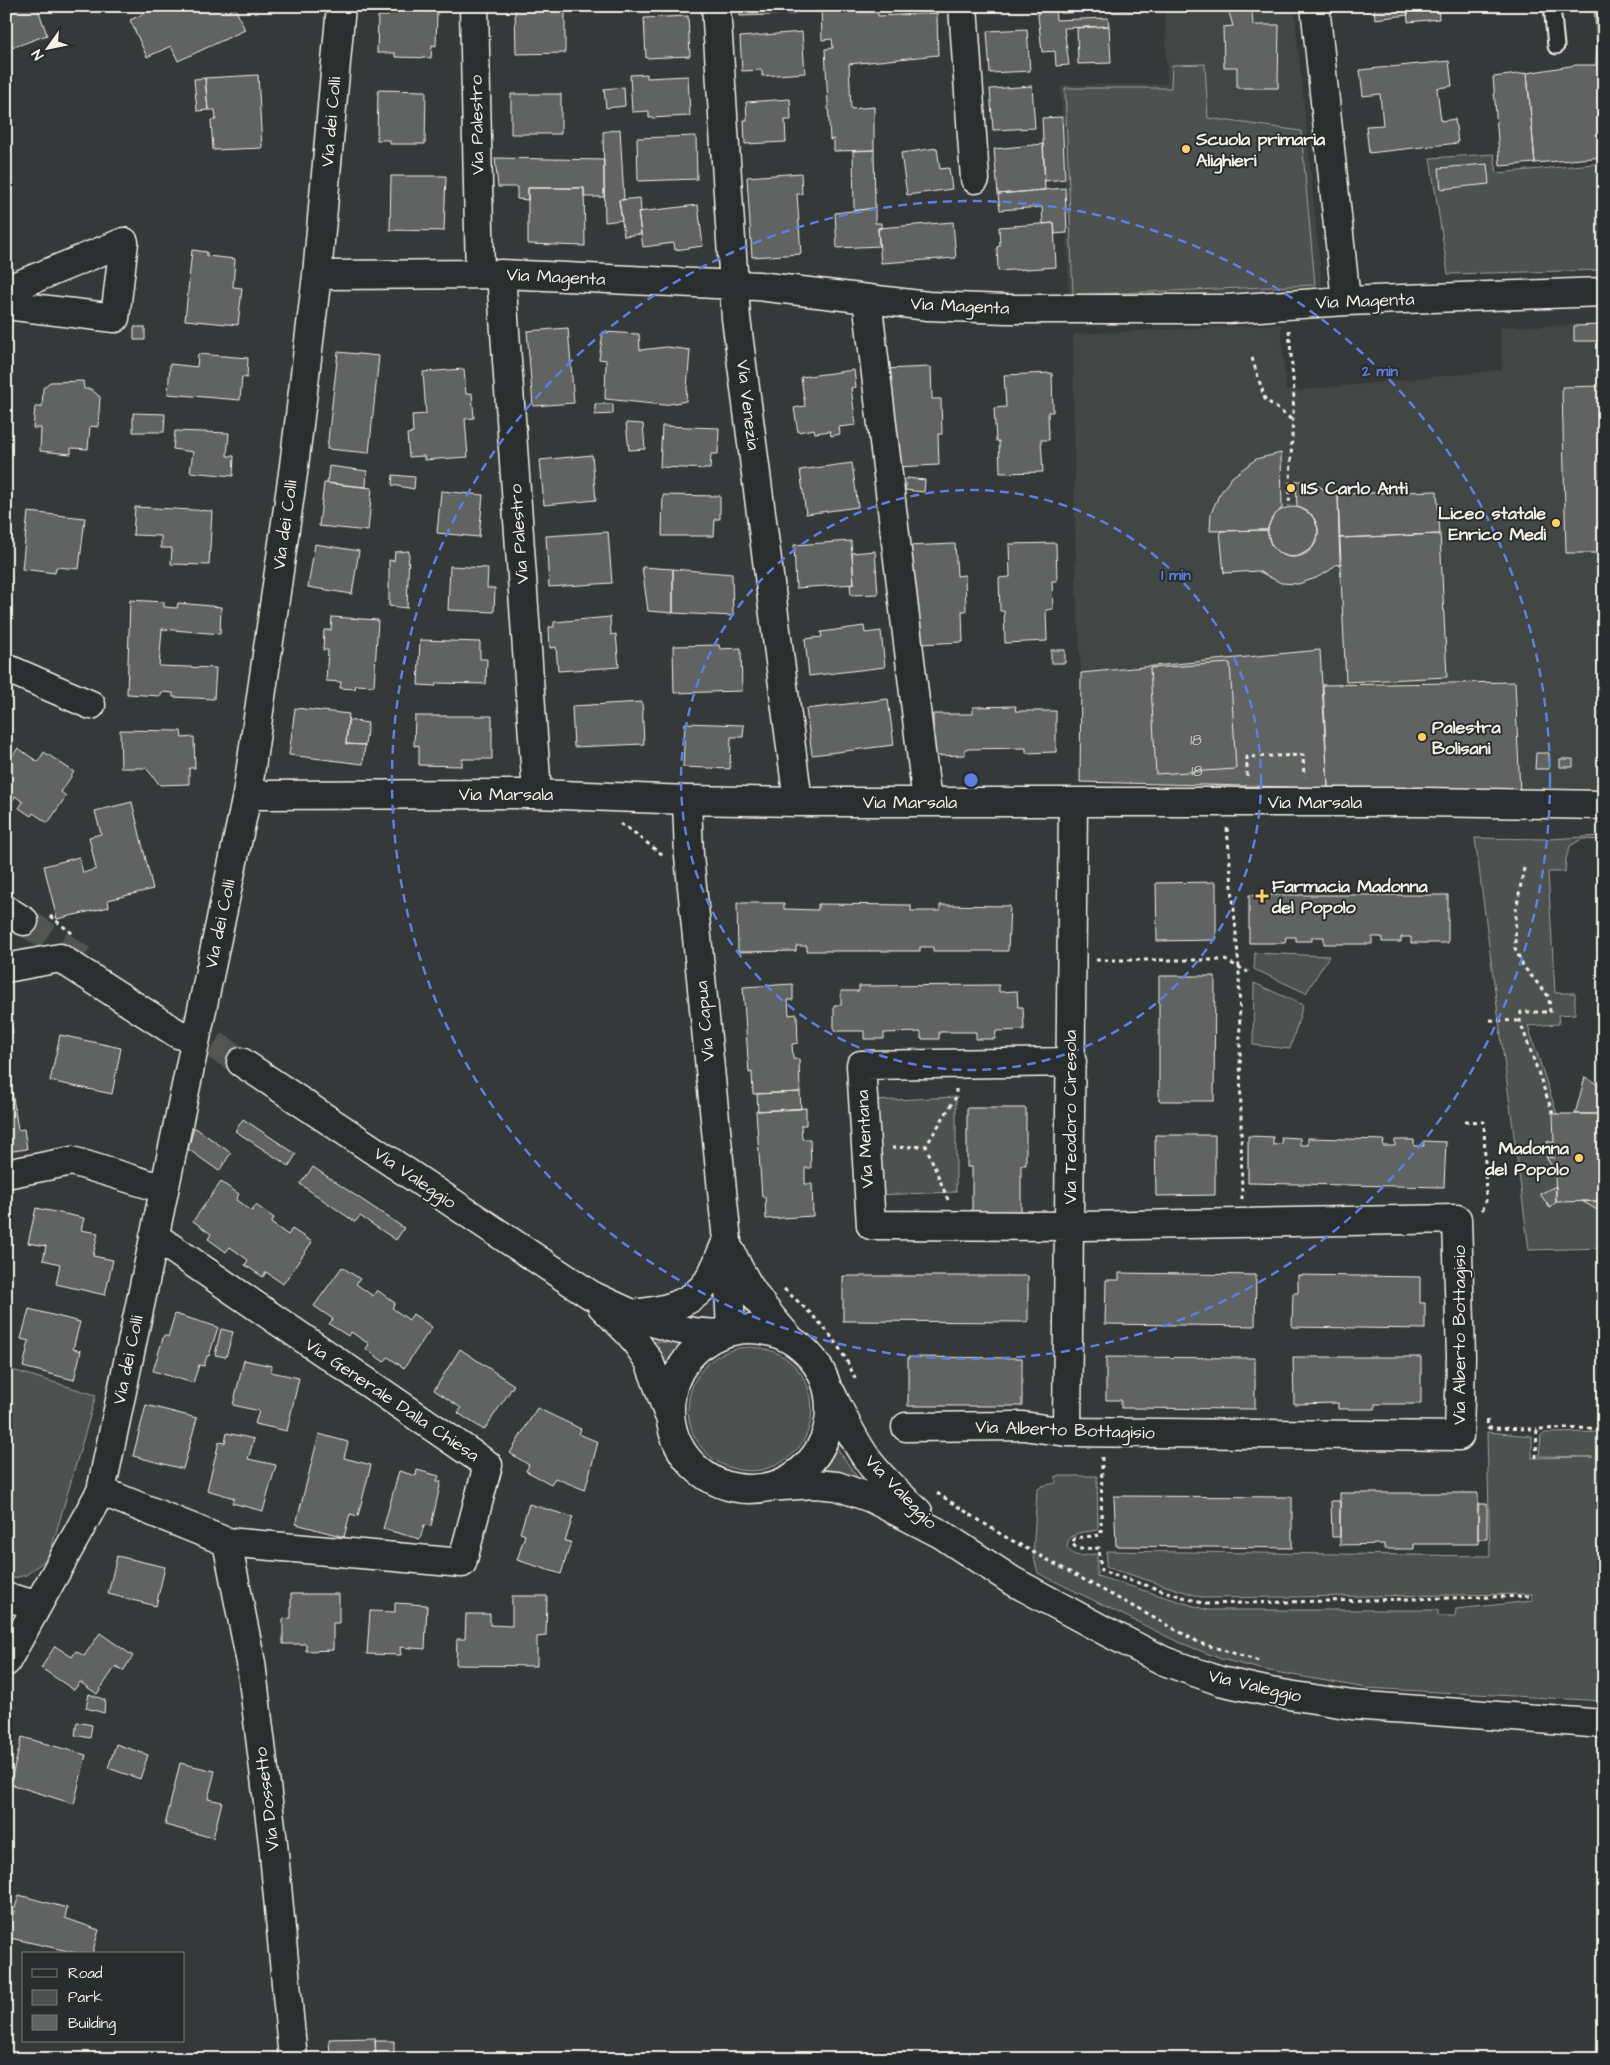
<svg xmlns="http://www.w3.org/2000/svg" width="1610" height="2065" font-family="'Architects Daughter',sans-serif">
<rect width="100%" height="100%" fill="#363939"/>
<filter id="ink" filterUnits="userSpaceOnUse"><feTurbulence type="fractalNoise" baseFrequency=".02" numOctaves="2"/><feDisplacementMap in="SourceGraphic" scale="10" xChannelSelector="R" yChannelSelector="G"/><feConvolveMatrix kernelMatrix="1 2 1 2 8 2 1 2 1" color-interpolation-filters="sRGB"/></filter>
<g filter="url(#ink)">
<path fill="#434645" d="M1061,6H1294L1322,286L1317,290L1069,299L1061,85L1167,84L1165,10L1061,13Z
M1281,324L1286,390L1294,391L1502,370L1500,327L1604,324V796L1328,788L1320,650L1081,673L1076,585L1073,334Z"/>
<path fill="#4e514f" stroke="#a1a19c" d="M1205,64L1208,118L1301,131L1315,285L1073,295L1065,88H1171L1172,65Z
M1494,154L1497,173L1604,163V270L1448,274L1430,158Z
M1604,836V840L1582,839L1570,846L1566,859L1565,872H1548L1555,993H1575V1014L1558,1015L1559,1024L1528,1026L1557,1114L1604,1119V1248L1529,1250L1475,838L1548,839Z
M1255,953L1329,956L1306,993L1254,969Z
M1254,983L1303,1005L1290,1049L1253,1045Z
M956,1097V1192L876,1195L873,1101Z
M648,1341L685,1344L667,1371Z
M688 1409a62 62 0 1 1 124 0a62 62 0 1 1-124 0Z
M16,1371L96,1395L49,1557L26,1575L6,1580V1372Z
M1487,1432L1532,1436V1458L1593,1457L1539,1456L1541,1435L1546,1433L1604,1432V1701L1366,1688L1264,1670L1221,1659L1176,1641L1038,1573L1033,1554L1037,1490L1042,1486L1056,1483V1476H1097L1098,1530L1078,1533L1069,1538L1067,1547C1076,1561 1083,1554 1097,1554V1576L1207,1610H1438V1616H1455L1456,1609L1532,1601V1594L1204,1598L1106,1567L1107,1551L1490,1556Z
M835,1445L857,1477L821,1472Z"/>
<path fill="#616362" stroke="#f4f1e8" d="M6,6H37L47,35L6,50Z
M142,6H224L226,12L235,8L245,30L178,61L171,46L147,57L130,20L145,13Z
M388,6H410V11L437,12L436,46L432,45L431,58L395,57V53H377L378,16H388Z
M740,6H794V14L740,16Z
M821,6H842V10L877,7L878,16L937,13L938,55L849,64L851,109L874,107V150L834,151V139L830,140L825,49L833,48L832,39L822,40Z
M1037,6H1055L1056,20L1108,18L1109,26L1064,28L1069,65L1056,66L1055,51L1042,52Z
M1061,6H1165V9L1061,13Z
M1165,6H1205V7L1165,9Z
M1236,6H1275L1252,11L1253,25H1279L1278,88H1237V67H1224L1223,27L1233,26L1228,9Z
M1374,6H1407L1408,15L1375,19Z
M1407,6H1438L1439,19L1408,22Z
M565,7V53L516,54L515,8Z
M1604,7V42H1597L1594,8Z
M688,16L690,56L646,58L644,18Z
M1109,26L1111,63L1078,64L1077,28Z
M1027,29L1030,71L990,73L987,31Z
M802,32L805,73L762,76V70L742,71L740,37Z
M1597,42H1604V157L1535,163L1527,73L1576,65H1596Z
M1449,61L1452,86L1437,88L1441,121L1455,119L1458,143L1369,153L1366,126L1383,125L1380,94L1363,96L1360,70Z
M1527,73L1535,163L1500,166L1493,77Z
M647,74V78L688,76L690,116L649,118V111L632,112L630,75Z
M258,75L262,148L213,150L211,120H216L215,110H208L205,78Z
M205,78L208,110L197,111L194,79Z
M1032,86L1035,128L993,130L990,89Z
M624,87L625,106L606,108L604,89Z
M378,90L426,91L425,144H390V140H377Z
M511,94H561V134H511Z
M790,99L791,120H785L786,142L745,144L744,120H747L746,102Z
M1062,117L1065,179L1045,181L1042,118Z
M620,129L624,200H619L622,220L605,222L603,132Z
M696,136L697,179L638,181L637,138Z
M1043,144L1045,190L998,194L994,149Z
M937,148L940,169L949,168L952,189L907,195L901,153Z
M874,150L875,208L854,211L853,151Z
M495,158L604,160V197H584V188H528V200L517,199V187H498Z
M1487,164L1489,184L1441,189L1439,168Z
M801,173L802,194H797L801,254L752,257L747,177Z
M391,176H446L444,231L390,230Z
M528,188H584L585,246L528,244Z
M1065,188L1067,233L1055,234L1054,223L1043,224L1042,207L1000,210L998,194Z
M640,198L641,212H638L641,234L624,236L619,200Z
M698,205L703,246L675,250L674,243L643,247L638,212Z
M875,208V223H881V229L878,228L879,246L837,248L835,213Z
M953,222L956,258L881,263L878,228Z
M1054,223L1056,267L998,271L997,247L1000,246L999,227Z
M192,250L207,252V256L235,259L233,287L242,288L238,325L185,320Z
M1604,325V341H1574V326Z
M134,327H145V340H134Z
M568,328L574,403L533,406L527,331Z
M603,332L639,334L640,350L667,347L690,350L686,401L664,405L605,399L606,360L599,359Z
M338,352L379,356L369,453L327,449Z
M198,354L248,358L247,378L242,377L240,400L168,394L170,364L197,367Z
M931,367L932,399H941L942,434H938L939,465L896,467L882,369Z
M464,369L466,394L472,393L474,418L465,419L468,457L424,460V456L409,457L407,434L413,433L412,415L426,414L423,372Z
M854,370L856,387L851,388L856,425L839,427L840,434L831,436L830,431L815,433L814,429L798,432L794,408L805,406L801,377Z
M1052,373L1053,412H1048L1049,440H1041L1043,472L1000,473L999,441H996L994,408L1006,407L1004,375Z
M83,381L84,389H91L100,397L98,427L90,426L88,449L71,448V454L40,451L41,428H33L35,407H42L43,388L50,382Z
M1604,386V553H1566L1562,387Z
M595,404H613V414L595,415Z
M133,413L165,414L164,432H133Z
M626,423L643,424L645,449L629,450Z
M662,426L719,428L718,454H711L710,469L660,467Z
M175,431L229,433L227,456H234L233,476L190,472L193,452L173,449Z
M1281,453L1282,508L1272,518L1267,530L1210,531L1211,513L1219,495L1232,477L1256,459Z
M592,455L596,500L544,505L540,460Z
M852,463L858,507L806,514L800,470Z
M329,466L367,471L366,487L327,483Z
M393,475L415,477L414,489L392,485Z
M907,478L925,480L924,492L905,490Z
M1296,481H1309L1322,488L1328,494H1338L1341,564L1335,565L1329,571L1316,578L1298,584L1281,583L1258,571L1224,573L1220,531L1267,530L1271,545L1279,553L1289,557L1299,556L1312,548L1318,536V528L1312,515L1297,506Z
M324,483L372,488L368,531L319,526Z
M441,491L483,495L479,537L437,533Z
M1437,491L1440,534L1339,538L1338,494Z
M663,495L720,496V519H715L714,536H662Z
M1268 532a25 25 0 1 1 50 0a25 25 0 1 1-50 0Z
M135,507L212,511L209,565L171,564L172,548H161V536L133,535Z
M28,512L85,518L79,569L56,567L55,573L22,569Z
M608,532L612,583L549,587L546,536Z
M1440,534L1447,677L1346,682L1339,538Z
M851,541L854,584L796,588L794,545Z
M1056,543L1057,581H1052L1053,609L1046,610L1047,641L1005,643L1004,611H1000L999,578L1010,577L1009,544Z
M315,544L359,551L352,594L308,587Z
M955,544L957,576L965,575L966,611H962L963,642L920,644L919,612H914L906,546Z
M409,551L407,608L389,606V560L394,561L395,552Z
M875,551L878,594L851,595L850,585L854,584L852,553Z
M450,566L488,568L487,588H495L494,612L448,610Z
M642,567L673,569V613L648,611Z
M673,569L732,574L733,616L673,613Z
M130,600L164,602V607L177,608L178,603L221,607L220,634L162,629L159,666L216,668L214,699L173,697V693L161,692V696L127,694Z
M332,617L378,620L374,686L356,685L355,689L340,688L341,682L326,681L328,650H323L324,630H331Z
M610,617L611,635L616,634L619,667L558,671L556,647L550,648L549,627H554V622Z
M864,626L865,633L881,631L885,667L809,676L805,639L822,637L821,632Z
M420,640L480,642V659H487L486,684L436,683V686L418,685Z
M719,645L720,649L741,648L742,691L674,693L673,646Z
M1051,650H1065V663H1051Z
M1320,650L1328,788L1080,782L1081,673Z
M1230,663L1236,769L1156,774L1150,668Z
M1515,682L1520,793L1328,788L1323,685Z
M888,699L894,745L812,755L806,709Z
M642,702L644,744L574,747L572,706Z
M1016,706L1015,711H1056V752L1026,753V748L965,749V755L933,756V714H973V707Z
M295,708L349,714L346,744L365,745L363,764L289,755Z
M415,716H492V759H462V766L419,765V745L414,746Z
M348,720L368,723L365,745L346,744Z
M685,723L744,725L743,737H731L730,769L683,767Z
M120,730L181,731L182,738L194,737L195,768H189V784L160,785L146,768H121Z
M18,748L38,762L44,752L74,772L61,792L66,796L48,823L33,813L31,816L19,808L23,802L15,796L13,800L6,796V766Z
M1536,753H1549V769H1535Z
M1560,759H1573V767H1560Z
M132,802L153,889L108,900L109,907L57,919L44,866L79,857L83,873L96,869L89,837L101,834L95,811Z
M1216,882V940L1157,941L1156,883Z
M1249,895H1448V943H1411V937H1401V942H1382V937H1372V944H1324V937H1312V941H1296V937H1286L1285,943H1249Z
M737,903H784V909L818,910V904L911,905V911H940V905L1010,906L1008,951H933V947H920V951H807V946H796V951L738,952Z
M1159,976H1215L1214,1101H1159Z
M793,984V1000H788L789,1015L797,1014L798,1043L792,1044L793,1059H799L800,1092L753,1094L752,1072L749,1073L743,987Z
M999,985V992L1017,991L1018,1007H1023L1024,1030L996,1031L995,1039H976V1032H939V1039H921V1032L884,1033V1039H864V1031H834V1005H841V991H859V986Z
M6,1004H8L13,1033L6,1034Z
M60,1035L121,1048L112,1094L50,1081Z
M1585,1077L1604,1088V1114H1575Z
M12,1091L18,1130L24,1129L27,1149L6,1152V1092Z
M800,1092L801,1109L758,1111L757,1094Z
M806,1108V1125H801L802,1139H810L811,1168H805V1184H812L813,1216L766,1219L765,1197H762L756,1111Z
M967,1108H1026V1165H1021V1218L972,1219V1167H967Z
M1553,1114H1604V1201L1556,1202L1555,1172L1546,1157L1554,1158L1547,1141L1554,1143Z
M243,1119L296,1154L289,1166L235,1131Z
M194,1127L231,1153L219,1171L188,1149Z
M1155,1135H1215V1195L1156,1196Z
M1248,1136L1273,1137V1145L1282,1144L1281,1137L1300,1138V1145H1308V1138L1384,1140L1383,1146H1395V1140H1414V1146H1424L1423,1141L1446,1142L1444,1187L1248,1183Z
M313,1167L404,1228L396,1240L360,1216L355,1222L300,1184Z
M221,1182L239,1194L236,1200L252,1211L256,1205L274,1218L271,1223L288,1235L292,1229L312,1242L283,1284L266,1272L263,1277L245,1265L248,1260L230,1247L226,1252L208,1239L211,1234L193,1221Z
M1556,1186V1202L1550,1208L1540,1194Z
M1582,1201H1604V1214Z
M36,1208L84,1218L81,1230L98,1233L93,1256L113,1260L105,1295L56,1284L60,1264L43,1260L46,1246L28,1243Z
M342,1267L360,1279L356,1284L373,1296L377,1290L395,1303L392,1308L409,1320L413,1314L432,1327L404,1368L388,1357L384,1362L366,1349L369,1344L351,1332L348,1336L329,1324L333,1319L314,1306Z
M1119,1273L1256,1275L1255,1326L1105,1324L1106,1280H1119Z
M1298,1275L1420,1277V1303H1425V1329L1292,1327L1293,1293H1298Z
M843,1276H1028V1322L843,1321Z
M29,1309L80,1322L73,1349L81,1351L74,1380L23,1367L29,1341L21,1339Z
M175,1314L218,1327L209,1356H207L204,1366L199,1365L193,1383L153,1371L164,1335L168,1337Z
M221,1329L233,1332L226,1357L215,1355Z
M460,1349L514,1385L484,1430L458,1413L461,1408L434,1390Z
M908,1357L1022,1358V1406H908Z
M1106,1357L1255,1358V1409L1121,1408V1400H1106Z
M1293,1357H1421V1404H1375V1409H1338V1403L1294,1404Z
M244,1360L272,1366L271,1372L299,1378L287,1431L255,1424L259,1411L233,1405Z
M146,1405L197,1418L183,1469L133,1456Z
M537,1408L581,1429L579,1434L598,1442L585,1490L555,1478L551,1484L526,1471L529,1465L510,1453Z
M227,1433L254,1439L248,1459L276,1465L263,1511L232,1503L234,1498L207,1490L219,1442L225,1443Z
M319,1434L348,1442L344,1458L371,1465L358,1516L350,1514L344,1537L296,1524Z
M417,1470L439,1476L437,1481H441L431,1526L424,1525L420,1539L383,1529L399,1471L416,1476Z
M1340,1493H1478V1544H1414V1549H1384V1544L1340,1545Z
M1114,1496L1292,1497V1548L1116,1546Z
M1331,1501H1340V1537H1332Z
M529,1504L573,1517L565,1541L571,1542L561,1574L517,1560L525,1535L520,1533Z
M1478,1504H1487V1539H1478Z
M117,1556L165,1567L156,1606L108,1594Z
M291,1594H339V1623H333V1650L306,1651V1644H283V1619L291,1618Z
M512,1596H547L546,1636L537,1637V1666L456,1665L457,1639H465L466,1614H490V1625L512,1626Z
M395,1603L427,1605L425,1649L400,1647L401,1655L367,1654L370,1611L395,1612Z
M100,1633L133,1656L123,1671L116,1666L97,1694L80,1682L74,1690L41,1668L55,1646L72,1657L76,1651L84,1656Z
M89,1694L105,1700L104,1713L86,1708Z
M77,1722L92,1725L90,1738L75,1735Z
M22,1737L86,1755L74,1804L10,1784Z
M116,1744L148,1755L140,1779L108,1768Z
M180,1763L215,1771L208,1799L222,1802L213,1838L165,1825Z
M19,1895L67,1908L65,1918L99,1930L92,1954H81L6,1937Z
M375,2038L376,2059H330L329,2039Z
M375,2041H394V2059H376Z"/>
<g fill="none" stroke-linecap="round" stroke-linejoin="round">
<path stroke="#525553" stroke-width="28" stroke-dasharray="28 14" stroke-linecap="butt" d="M24,921L92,966
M179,1022L241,1062"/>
<g stroke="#f4f1e8" stroke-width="19">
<path id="lane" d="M1552,6L1556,46"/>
</g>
<g stroke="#f4f1e8" stroke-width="31">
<path id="street" d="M474,6L480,274
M716,6L736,318L798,802
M963,6L975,179
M1315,6L1346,301
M501,274L537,794
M317,275L501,274L758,286L928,306L1006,309H1228L1346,301L1604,292
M6,290L124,242L115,318L6,305
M867,299L927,802
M6,668L91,705
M247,795L537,794L687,800L798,802H1421L1604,805
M687,800L689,856L727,1241L731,1331
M6,968L60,958L178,1034L196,1038
M6,1174L72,1161L164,1189
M731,1252C745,1285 765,1311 789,1338
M631,1314C660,1311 690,1307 708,1281C715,1270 720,1256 725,1245
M906,1427L1023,1426L1067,1432L1459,1436L1461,1357L1457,1219L1084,1226L871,1225L861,1065L1072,1062
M1067,1432L1073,802
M101,1491L227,1542L462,1563L488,1465L154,1236
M227,1542L251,1663L273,1843L293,2059
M6,1597L37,1605
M6,1662L101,1491L247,795L294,466L317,275L341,6"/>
</g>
<g stroke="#f4f1e8" stroke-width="31">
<path id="secondary" d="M6,910L24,921
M241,1062L591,1295C620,1308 650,1324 682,1330C694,1333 708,1333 721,1334
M602,1306L631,1335L649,1361L668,1413
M670 1409a80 80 0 1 1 160 0a80 80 0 1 1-160 0Z
M831,1393C842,1415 852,1438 867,1459C881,1479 900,1495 918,1512
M767,1487L815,1484L837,1486L871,1498L941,1534L1011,1580L1105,1631L1164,1661L1220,1681L1270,1692L1352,1705L1604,1724"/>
</g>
<path stroke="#f4f1e8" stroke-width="3" stroke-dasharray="4 4" stroke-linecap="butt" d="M1289,330L1294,391L1289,506
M1252,358L1265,399L1292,420
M1247,776V757L1303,755L1304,776
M620,824C636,831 648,846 664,855
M1227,828L1239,968L1242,1199
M1524,868L1516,910L1515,948L1523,966L1549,997L1550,1012H1521L1520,1021L1553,1114
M50,916L73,934
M1096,960H1225L1248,972
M1490,1020L1520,1021
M1465,1121L1484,1122L1486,1201L1482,1211
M892,1148L926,1146
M948,1200L926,1146L956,1097V1089
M784,1289C817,1318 839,1339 856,1381
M1487,1420L1488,1428L1537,1429
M1102,1457L1101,1535L1075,1538L1072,1543L1077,1549L1099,1548L1101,1571L1205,1604L1532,1596
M1536,1458L1537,1429L1604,1428
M937,1493L1002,1535L1200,1643L1259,1661"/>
<use href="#lane" stroke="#2a2d2e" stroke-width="15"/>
<use href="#street" stroke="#2a2d2e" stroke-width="28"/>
<use href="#secondary" stroke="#2a2d2e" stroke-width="28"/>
</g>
</g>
<g fill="none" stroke="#5e7fdd" stroke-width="2.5" stroke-dasharray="9 6">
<circle cx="971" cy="780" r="290"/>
<circle cx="971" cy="780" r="579"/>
</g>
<g fill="#ffd166" stroke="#2a2d2e" stroke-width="2">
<circle cx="1186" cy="149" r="5"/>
<circle cx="1291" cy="488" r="5"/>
<circle cx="1556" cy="523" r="5"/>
<circle cx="1422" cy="737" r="5"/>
<path d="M1259.5 888.5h5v5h5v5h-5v5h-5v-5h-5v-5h5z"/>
<circle cx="1579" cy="1158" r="5"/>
</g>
<g text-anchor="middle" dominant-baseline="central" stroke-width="4" stroke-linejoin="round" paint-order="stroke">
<g font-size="15" fill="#cfcec6">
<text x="1196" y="740">18</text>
<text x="1197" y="771">18</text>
</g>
<g font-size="18" fill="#f4f1e8" stroke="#2a2d2e">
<text transform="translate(331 122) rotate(-85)">Via dei Colli</text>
<text transform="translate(477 125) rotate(-91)">Via Palestro</text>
<text transform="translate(556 277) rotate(3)">Via Magenta</text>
<text transform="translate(1365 301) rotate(-2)">Via Magenta</text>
<text transform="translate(960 306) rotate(3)">Via Magenta</text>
<text transform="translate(748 405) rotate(83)">Via Venezia</text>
<text transform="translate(285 525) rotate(-82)">Via dei Colli</text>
<text transform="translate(519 534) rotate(-94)">Via Palestro</text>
<text x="506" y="794">Via Marsala</text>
<text x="910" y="802">Via Marsala</text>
<text x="1315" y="802">Via Marsala</text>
<text transform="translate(220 924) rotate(-78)">Via dei Colli</text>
<text transform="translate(705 1021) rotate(-95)">Via Capua</text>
<text transform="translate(1070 1117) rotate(-90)">Via Teodoro Ciresola</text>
<text transform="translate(865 1139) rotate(-93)">Via Mentana</text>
<text transform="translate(415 1178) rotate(34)">Via Valeggio</text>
<text transform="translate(1459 1335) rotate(-90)">Via Alberto Bottagisio</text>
<text transform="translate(128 1360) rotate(-78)">Via dei Colli</text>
<text transform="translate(392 1400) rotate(34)">Via Generale Dalla Chiesa</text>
<text transform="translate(1065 1430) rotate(2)">Via Alberto Bottagisio</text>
<text transform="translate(901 1492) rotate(46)">Via Valeggio</text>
<text transform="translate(1255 1686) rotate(13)">Via Valeggio</text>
<text transform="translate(267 1799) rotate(-97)">Via Dossetto</text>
</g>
<g font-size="18" font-weight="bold" fill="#f4f1e8" stroke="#2a2d2e" text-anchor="start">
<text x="1196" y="139">Scuola primaria<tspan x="1196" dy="21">Alighieri</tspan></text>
<text x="1301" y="488">IIS Carlo Anti</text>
<text x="1546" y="513" text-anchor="end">Liceo statale<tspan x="1546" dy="21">Enrico Medi</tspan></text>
<text x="1432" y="727">Palestra<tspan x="1432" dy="21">Bolisani</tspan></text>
<text x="1272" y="886">Farmacia Madonna<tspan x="1272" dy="21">del Popolo</tspan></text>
<text x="1569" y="1148" text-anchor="end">Madonna<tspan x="1569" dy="21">del Popolo</tspan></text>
</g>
</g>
<circle cx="971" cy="780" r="8" fill="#5e7fdd" stroke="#2a2d2e" stroke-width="2.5"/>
<g font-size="15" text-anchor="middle" font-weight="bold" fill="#5e7fdd" stroke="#2a2d2e" stroke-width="4" stroke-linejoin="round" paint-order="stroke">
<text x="1380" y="376">2 min</text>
<text x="1176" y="580">1 min</text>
</g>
<rect width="1610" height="2065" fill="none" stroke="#2a2d2e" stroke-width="25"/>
<rect x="12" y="12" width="1585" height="2040" fill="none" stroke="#f4f1e8" stroke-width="2" filter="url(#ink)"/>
<rect x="22" y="1952" width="162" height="90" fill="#2a2d2e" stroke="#7b7b78"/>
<rect x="32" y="1969" width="25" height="8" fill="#2a2d2e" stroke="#7b7b78"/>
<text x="68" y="1978" font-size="15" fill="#f4f1e8">Road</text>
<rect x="32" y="1990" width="25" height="15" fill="#4e514f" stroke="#7b7b78"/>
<text x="68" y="2002" font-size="15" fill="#f4f1e8">Park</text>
<rect x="32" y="2015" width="25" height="15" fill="#616362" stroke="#7b7b78"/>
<text x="68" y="2028" font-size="15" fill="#f4f1e8">Building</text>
<g transform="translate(48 48) rotate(237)" stroke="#2a2d2e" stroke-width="4" paint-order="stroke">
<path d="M0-4L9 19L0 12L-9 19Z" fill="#f4f1e8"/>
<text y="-8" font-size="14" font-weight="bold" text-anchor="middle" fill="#f4f1e8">N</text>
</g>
</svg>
